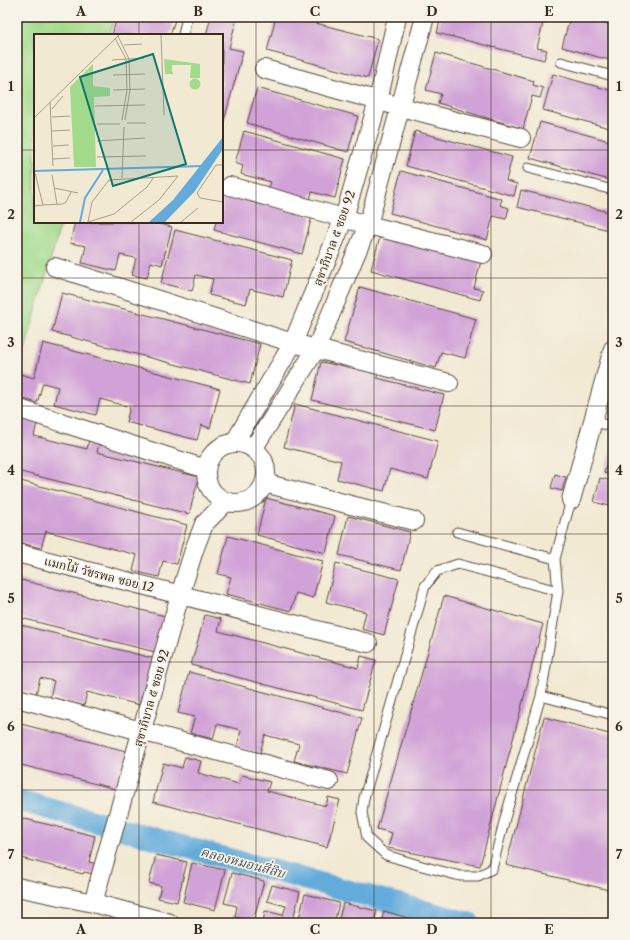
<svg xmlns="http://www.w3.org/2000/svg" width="630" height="940" font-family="'Libre Caslon Text','Noto Serif Thai',serif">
<rect width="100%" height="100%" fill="#f7f3e8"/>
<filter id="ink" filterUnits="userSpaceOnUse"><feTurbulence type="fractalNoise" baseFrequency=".025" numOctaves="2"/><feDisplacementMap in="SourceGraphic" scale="8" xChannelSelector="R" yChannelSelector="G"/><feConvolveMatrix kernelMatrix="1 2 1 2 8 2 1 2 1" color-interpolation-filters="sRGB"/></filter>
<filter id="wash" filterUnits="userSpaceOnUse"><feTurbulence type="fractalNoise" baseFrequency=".012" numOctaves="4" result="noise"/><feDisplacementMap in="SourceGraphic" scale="16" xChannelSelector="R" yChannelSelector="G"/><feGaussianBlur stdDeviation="0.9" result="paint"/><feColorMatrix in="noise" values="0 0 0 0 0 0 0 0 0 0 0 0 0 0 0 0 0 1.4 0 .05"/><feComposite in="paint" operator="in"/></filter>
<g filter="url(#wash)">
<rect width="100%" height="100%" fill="#f2e9d3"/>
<path fill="#a3db8d" stroke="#6f8256" d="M17,17H115L109,35H35V222H61L17,379Z"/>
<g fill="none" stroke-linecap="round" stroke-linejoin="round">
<path stroke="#64abdb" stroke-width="22" d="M17,800L218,856L469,923"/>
</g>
<g id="blocks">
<path fill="#d1a2d7" d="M117,17H176L170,35H112Z
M211,17H237L229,48L243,51L222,128V35H206Z
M276,17H292L378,39L368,78L267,51Z
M441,17H534L544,19L537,48L547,50L544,60L437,33Z
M570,17H584L613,25V61L562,47Z
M436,53L534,81L533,85L543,88L540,98L532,96L523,129L438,103L441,94L426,90Z
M553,74L613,91V129L543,110Z
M257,88L358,116L348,152L247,123Z
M540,122L613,142V181L530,158Z
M244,131L345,159L335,198L312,192L310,199L269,188L271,182L241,174L243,166L235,163Z
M415,131L512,157L506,181L517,184L514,196L406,166Z
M401,171L502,199L500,205L509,208L506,219L493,216L487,240L390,213Z
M521,190L613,213V231L517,207Z
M224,193L312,216L302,254L214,230L216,222H222V200Z
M75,222H152L172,227L162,265L151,262L147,278L132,275L136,258L120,255L116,271L82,263L86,246L70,243Z
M175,230L292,260L283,297L250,289L246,304L209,295L213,279L196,275L192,291L161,283Z
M381,233L481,261L474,288L483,290L480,300L371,270Z
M360,287L476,319L465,358L441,352L436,368L344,342Z
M62,293L260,344L250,384L52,332Z
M43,343L220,389L210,428L201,425L197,440L126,422L130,407L100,399L96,415L54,404L58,387L43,383L37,403L17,397V384L20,374L34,378Z
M338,356L380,366L377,378L444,395L435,430L312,400L321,362L335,365Z
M295,404L438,441L428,479L390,469L384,491L337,479L341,461L284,447Z
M17,418L37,423L34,436L87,449L89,439L100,441L97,452L199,477L189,514L17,471Z
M613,442V475L604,473Z
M555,474L566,477L562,491L551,488Z
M600,478L613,481V507L594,502Z
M17,480L187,525L177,564L163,561L159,577L133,571L137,555L46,531L41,548L17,542Z
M266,498L335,516L326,553L257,535Z
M348,516L410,532L401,570L339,555Z
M228,536L323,561L313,598L296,593L291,611L226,594L231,577L218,574Z
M336,563L399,579L384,635L362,629L366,612L326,602Z
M17,579L165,616L155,652L17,617Z
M444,596L543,624L480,866L388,848L392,833L377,829Z
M205,615L221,619L218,631L358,668L361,656L376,660L362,710L191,665Z
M17,624L156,659L144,706L87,692L84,706L50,697L54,681L40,678L36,694L17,689Z
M189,672L362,718L347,774L294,761L299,744L265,735L260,753L237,747L241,730L217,724L213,739L190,733L195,717L178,713Z
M544,717L613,735V891L506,865Z
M17,723L130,752L120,790L17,764Z
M185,757L201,761L198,773L239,784L242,775L270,782L267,791L326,806L328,797L340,800L327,847L153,802L163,763L182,768Z
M17,817L95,836L89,862L101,865L99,875L84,872L83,874L17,857Z
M156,855L187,862L177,902L158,898L161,886L149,883Z
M192,863L225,870L215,910L183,902Z
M232,873L264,881L253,922L235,917L237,906L224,903Z
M272,885L300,892L292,923H268L263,922L265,911L283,915L286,906L267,901Z
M305,894L339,903L334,923H303L298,922Z
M343,903L377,911L374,923H338Z
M384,911L415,920L414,923H381Z"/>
</g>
</g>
<g filter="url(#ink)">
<use href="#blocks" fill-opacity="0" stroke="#564739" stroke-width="1"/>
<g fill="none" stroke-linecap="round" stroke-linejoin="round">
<g stroke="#564739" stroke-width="11">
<path id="lane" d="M183,35L187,17
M561,62L613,76
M528,168L613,190
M593,421L613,427
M457,532L555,559
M558,591L458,564L437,571L425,586L364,798L362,812L367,838L386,855L422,866L460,876H478L492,869L505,818L541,696L558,591L555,559L571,500
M541,696L613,715"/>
</g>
<g stroke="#564739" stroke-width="20">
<path id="street" d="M264,69L401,107L521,138
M230,186L368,225L483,254
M55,267L293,343L449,383
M23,410L206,469
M234,443L293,343L344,218L378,101L397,17
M206 473a30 30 0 1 1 60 0a30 30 0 1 1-60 0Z
M253,449L316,349L368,225L425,17
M264,483L414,521
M571,500L613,349
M17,553L368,643
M17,698L329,781
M17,887L93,903L170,923
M93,903L180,595L194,550L204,524L226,502"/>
</g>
<use href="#lane" stroke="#fff" stroke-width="9"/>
<use href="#street" stroke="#fff" stroke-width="18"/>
</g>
</g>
<path fill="none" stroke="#3b2a1e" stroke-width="1" stroke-opacity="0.55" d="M139,17V35M256,17V923M374,17V923M491,17V923M17,150H35M222,150H613M139,222V923M17,278H613M17,406H613M17,534H613M17,662H613M17,790H613"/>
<g text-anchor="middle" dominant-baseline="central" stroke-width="3.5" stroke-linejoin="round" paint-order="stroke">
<g font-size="12" fill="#3b2a1e" stroke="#f7f3e8">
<text transform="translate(334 238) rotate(-70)">สุขาภิบาล ๕ ซอย 92</text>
<text transform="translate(99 574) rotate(14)">แมกไม้ วัชรพล ซอย 12</text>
<text transform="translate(151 698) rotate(-74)">สุขาภิบาล ๕ ซอย 92</text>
</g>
<g font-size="13" font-style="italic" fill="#495760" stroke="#f7f3e8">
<text transform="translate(243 862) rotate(15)">คลองหมอนสี่สิบ</text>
</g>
</g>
<g transform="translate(34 34)">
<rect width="189" height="189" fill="#f2e9d3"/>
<path d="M130,25L166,30V44H156L157,31H138V38L140,40H131ZM59,30V52L76,54V62L60,63L62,133H40L36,53ZM155.5 50a5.5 5.5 0 1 1 11 0a5.5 5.5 0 1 1-11 0Z" fill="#a3db8d"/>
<path d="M189,103V115L161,157L131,188H115L139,166Z" fill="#64abdb"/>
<path fill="none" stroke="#64abdb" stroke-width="2" d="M0,137L169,132M46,188L51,164L69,136"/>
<path fill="none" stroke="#a99d8b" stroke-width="1" d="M127,1L130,81M84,2L95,25L96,56L91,86M81,4L92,25L93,56L88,86M90,11L108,10M78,26L110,24M79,41L111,40M79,56L111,55M16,68L19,132M61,72L111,71M18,75L29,62M18,83L36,82M0,84L85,1M93,89H112M63,90H86M18,97L36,96M63,107L111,104M19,112L35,111M63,123L112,122M19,125L36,124M189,131H182L163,159L166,164L189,168M18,141L23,170M88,144L90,93M20,154L44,159M9,171L29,170L32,168L37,158M0,172L9,171L1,139M54,188L58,168L75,146L144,142L125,166L97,188M54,188L80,180L113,153L120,143M147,188L164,174"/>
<path fill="#0f766e" fill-opacity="0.15" stroke="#0f766e" stroke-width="2" d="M119,20L152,130L79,152L46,43Z"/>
<rect width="189" height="189" fill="none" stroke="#3b2a1e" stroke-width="2"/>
</g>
<rect width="630" height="940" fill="none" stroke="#f7f3e8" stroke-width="44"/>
<rect x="22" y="22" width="586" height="896" fill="none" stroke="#3b2a1e" stroke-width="1.5"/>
<g font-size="13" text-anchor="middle" font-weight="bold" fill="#3b2a1e">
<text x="81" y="16">A</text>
<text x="198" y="16">B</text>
<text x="315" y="16">C</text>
<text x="432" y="16">D</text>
<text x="549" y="16">E</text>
<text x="11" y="91">1</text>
<text x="619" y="91">1</text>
<text x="11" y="219">2</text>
<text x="619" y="219">2</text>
<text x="11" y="347">3</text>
<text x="619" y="347">3</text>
<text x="11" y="475">4</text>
<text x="619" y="475">4</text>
<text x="11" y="603">5</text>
<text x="619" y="603">5</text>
<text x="11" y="731">6</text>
<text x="619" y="731">6</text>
<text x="11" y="859">7</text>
<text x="619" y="859">7</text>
<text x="81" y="934">A</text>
<text x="198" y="934">B</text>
<text x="315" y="934">C</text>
<text x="432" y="934">D</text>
<text x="549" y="934">E</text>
</g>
</svg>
